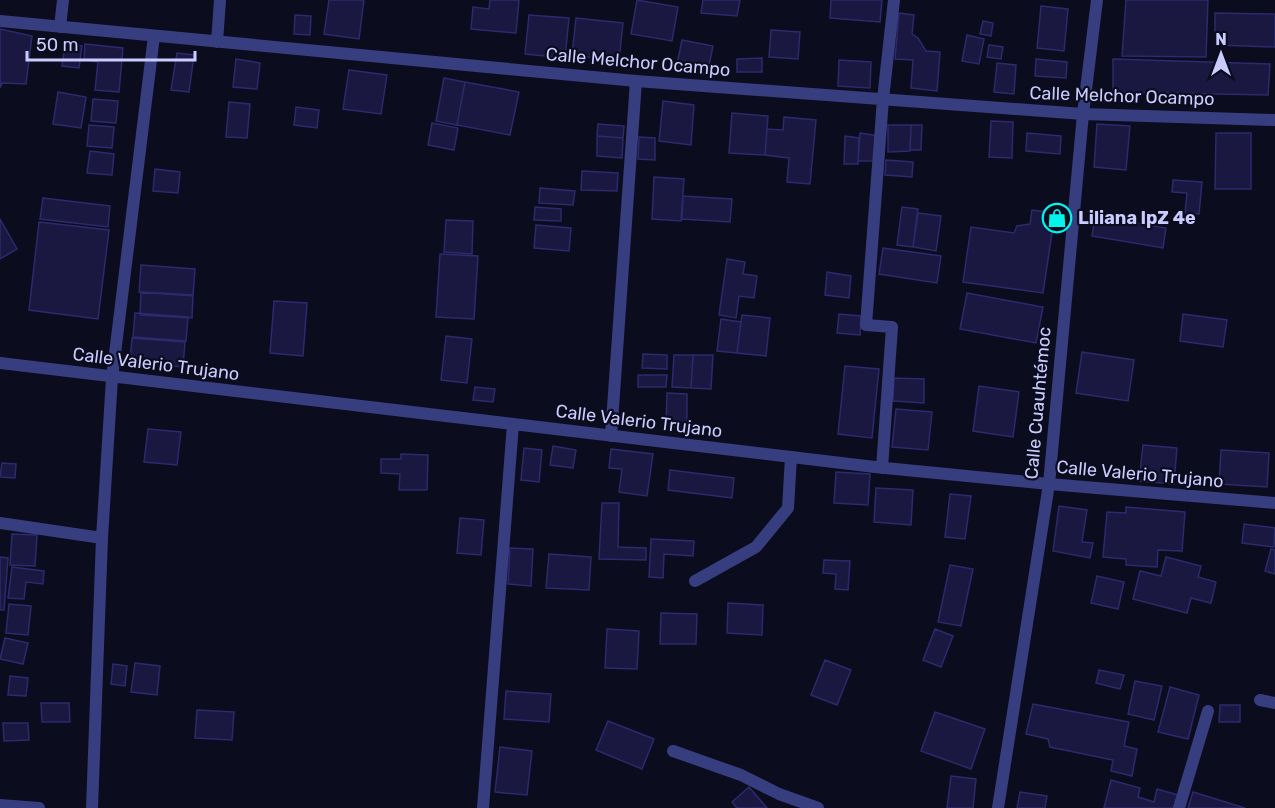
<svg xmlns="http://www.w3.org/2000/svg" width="1275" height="808" font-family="Rubik,sans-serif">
<rect width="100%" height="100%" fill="#0c0c1f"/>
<path fill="#1a1841" stroke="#2d296d" stroke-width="1.5" d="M329,0H364L359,39L324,34Z
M490,0H519L516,33L471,29L473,7L489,9Z
M637,0L678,7L672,41L631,34Z
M703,0H740L737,16L701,13Z
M831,0H882L880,22L830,18Z
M1126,0H1208L1206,57L1122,56Z
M1041,6L1068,9L1064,51L1037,48Z
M899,13L914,15L912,34L918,38L926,51L940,52L937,91L911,88L913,60L895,59Z
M1215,13L1275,14V47L1215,45Z
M295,15L311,16L310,35L294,34Z
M529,15L569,18L565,58L525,54Z
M576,18L623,23L619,61L572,55Z
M983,21L993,23L991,36L980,34Z
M0,29L32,36L26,84L2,83L0,88Z
M771,30L800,32L798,59L769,57Z
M967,35L984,39L979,64L962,61Z
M682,40L713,46L707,75L676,69Z
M65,44L82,46L79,68L62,66Z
M85,44L123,48L119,92L95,90L98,62L84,60Z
M989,45L1003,47L1001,59L987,57Z
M177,53L194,55L189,92L171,90Z
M762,58V72H737V59Z
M236,59L260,63L257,89L233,87Z
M1036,59L1067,62L1066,78L1035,76Z
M1113,59L1270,64L1268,95L1113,92Z
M839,60L871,62L870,88L838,86Z
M997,63L1016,65L1014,94L994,92Z
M349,70L387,75L381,114L343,109Z
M444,78L465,82L457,125L436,121Z
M465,82L519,92L510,135L457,125Z
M58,92L86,97L81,128L53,124Z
M93,99L118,101L116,123L91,121Z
M663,101L694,105L691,145L659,141Z
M229,102L250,104L247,138L226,137Z
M296,107L319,110L317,128L294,125Z
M732,113L768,116L765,155L729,153Z
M784,117L816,120L810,184L787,182L789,158L765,155L767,129L783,130Z
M991,121L1013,122L1012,158L989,157Z
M432,123L458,128L454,150L428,145Z
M598,124L624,126L623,138L597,136Z
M1097,124L1130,126L1126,170L1094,167Z
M89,125L114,127L112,148L87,146Z
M888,125H911L910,151L888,152Z
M911,125H922L921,150H910Z
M860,133L879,136L877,161H858Z
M1027,133L1061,136L1060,154L1026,151Z
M1216,133H1251V189H1215Z
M597,136L623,138L622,158L597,156Z
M845,136L859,138L858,164H844Z
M639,137L655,138V160L638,159Z
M90,151L114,154L112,175L87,173Z
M886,160L913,162L912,177L885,175Z
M155,169L180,172L178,193L153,191Z
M582,171L618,173L617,191L581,190Z
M654,177L684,179L681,221L652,219Z
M1173,180L1202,182L1199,214L1185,213L1187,193L1172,192Z
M540,188L575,191L573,205L539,203Z
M683,196L732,199L730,222L682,219Z
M43,198L110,206L108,227L40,219Z
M535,207L561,209V221L534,220Z
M902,207L918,209L913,247L897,245Z
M1032,210L1055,213L1043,293L963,282L971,227L1014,233L1017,226L1030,224Z
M918,213L941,216L936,251L913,247Z
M1095,216L1166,228L1163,248L1092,236Z
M0,219L17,249L0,259Z
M446,220L473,221L472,254L444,252Z
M39,222L109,230L98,319L29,310Z
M536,225L571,228L569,251L534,248Z
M883,248L941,256L937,283L879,274Z
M440,254L478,256L474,319L436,317Z
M727,259L745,262L743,274L757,276L754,298L739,296L736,318L719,315Z
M141,265L195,269L193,296L139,292Z
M827,272L851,276L849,298L825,295Z
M141,292L193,295L192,318L140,315Z
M967,293L1043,307L1036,343L960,329Z
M274,301L307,303L303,356L270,353Z
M135,313L188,317L186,341L133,337Z
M839,314L861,316L860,335L837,333Z
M1183,314L1227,320L1223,347L1180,341Z
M742,315L770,318L766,356L737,353Z
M721,319L741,322L737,353L717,351Z
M446,336L472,339L467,383L441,380Z
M132,338L185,342L183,367L130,362Z
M1082,352L1134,360L1128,401L1076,393Z
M643,354L667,355V369L642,368Z
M674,355H693L691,388L672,387Z
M693,355H713L711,389L691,388Z
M845,366L879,369L872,438L838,434Z
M638,375H667L666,387H638Z
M894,378L924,379V403L893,401Z
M979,386L1019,392L1013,437L973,431Z
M475,387L495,389L493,402L473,400Z
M667,393L687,394V427H666Z
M896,409L932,412L928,450L892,447Z
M148,429L181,432L177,465L144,462Z
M1143,445L1177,448L1174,484L1139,481Z
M553,446L576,450L573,468L550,465Z
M524,448L542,450L539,482L521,480Z
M611,449L653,454L647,496L619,492L622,469L609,468Z
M1221,450L1269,453L1267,487L1219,484Z
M401,454L428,455L427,490H399L400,474L381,473V459H401Z
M2,463L16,464L15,478L0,477Z
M670,470L734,478L732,498L668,490Z
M836,472L870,474L868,505L834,503Z
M876,488L913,490L911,525L874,522Z
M950,494L971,496L965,539L945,537Z
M602,503H619L618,547L646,548V560L599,559Z
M1059,506L1087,510L1082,542L1093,543L1090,558L1053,551Z
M1126,507L1185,512L1182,551L1158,550L1157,567L1126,565V559L1103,557L1107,512L1126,513Z
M460,518L484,520L481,555L457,553Z
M1244,524L1275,528L1274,547L1242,543Z
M12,534L37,535L35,566L10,565Z
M651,539L694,541L693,556L664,554L663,578L649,577Z
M510,548L533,549L531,586L508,584Z
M1271,549L1275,550V574L1265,571Z
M549,554L591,557L589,590L546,588Z
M0,557L8,558L4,610H0Z
M1166,557L1201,566L1198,577L1216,582L1211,603L1191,598L1187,613L1133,599L1140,571L1161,576Z
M824,560L850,561L848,590L835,589L836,574L823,573Z
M950,565L973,569L961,626L938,622Z
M12,567L44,571L43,584L26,582L24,599L8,598Z
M1097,576L1124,582L1118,609L1091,603Z
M728,603L763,605L762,635L727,633Z
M9,604L31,606L28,635L6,633Z
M661,613L697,614L696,644H660Z
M607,629L639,631L637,669L605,668Z
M935,629L953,636L941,667L923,660Z
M5,638L28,643L23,664L0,659Z
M825,660L851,670L837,705L811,695Z
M135,663L160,666L157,695L131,692Z
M113,664L127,666L125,686L111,684Z
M1099,670L1124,675L1120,689L1096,683Z
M10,676L28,678L26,696L8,695Z
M1135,681L1162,686L1154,720L1128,714Z
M1170,687L1199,695L1188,739L1158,732Z
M506,691L551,694L549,722L504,719Z
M41,703H69L70,722H42Z
M1033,704L1129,722L1124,746L1137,749L1132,776L1111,771L1113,760L1050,747L1048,739L1026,734Z
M1220,705H1240V722H1219Z
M197,710L234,712L232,740L195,738Z
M935,712L985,729L971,769L921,751Z
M608,721L654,739L642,769L596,750Z
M3,723H28L29,740L4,741Z
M500,747L532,751L527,795L495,792Z
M951,776L976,779L973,808H947Z
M1111,780L1140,788L1138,797L1154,802L1157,789L1178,795L1174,808H1104Z
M749,787L767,808H737L732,802Z
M1020,792L1047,796L1045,808H1017Z
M1193,792L1245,808H1188Z"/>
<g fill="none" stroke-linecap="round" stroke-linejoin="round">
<path stroke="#363e7f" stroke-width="12" d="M695,581L756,547L788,508L791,457"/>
<path stroke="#363e7f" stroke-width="12" d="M0,21L636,81L1083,114L1275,120
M60,27L63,0
M217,42L220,0
M0,363L875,467L1049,484L1275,503
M611,436L636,81
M882,468L892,327L866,325L883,99L894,0
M0,523L102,538
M1260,700L1275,703
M673,751L741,775L779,794L818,808
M0,805L39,808
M92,808L102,538L112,378L154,36
M483,808L513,424
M1179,808L1208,711"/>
<path stroke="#363e7f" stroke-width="12" d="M998,808L1049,484L1083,114L1097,0"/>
</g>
<defs>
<g id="shop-ring" transform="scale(1.5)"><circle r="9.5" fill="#0c0c1f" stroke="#00f5eb" stroke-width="1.5"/><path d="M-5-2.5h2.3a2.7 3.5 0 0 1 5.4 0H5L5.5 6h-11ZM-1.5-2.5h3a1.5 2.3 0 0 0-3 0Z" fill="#00f5eb"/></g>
</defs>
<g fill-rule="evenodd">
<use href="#shop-ring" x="1057" y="218"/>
</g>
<g text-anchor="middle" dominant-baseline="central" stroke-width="4.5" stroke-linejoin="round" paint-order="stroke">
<g font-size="18" fill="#caccff" stroke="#0c0c1f">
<text transform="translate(638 62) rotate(5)">Calle Melchor Ocampo</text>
<text transform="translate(1122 96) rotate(2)">Calle Melchor Ocampo</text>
<text transform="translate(156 364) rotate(7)">Calle Valerio Trujano</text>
<text transform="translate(1038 403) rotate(-85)">Calle Cuauhtémoc</text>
<text transform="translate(639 421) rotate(7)">Calle Valerio Trujano</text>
<text transform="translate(1140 474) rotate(5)">Calle Valerio Trujano</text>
</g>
<g font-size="18" font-weight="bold" fill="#caccff" stroke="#0c0c1f" text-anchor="start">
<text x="1078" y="218">Liliana lpZ 4e</text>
</g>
</g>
<g transform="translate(1221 54)" stroke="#0c0c1f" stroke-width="4.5" paint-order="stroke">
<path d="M0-4.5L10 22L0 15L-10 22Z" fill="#caccff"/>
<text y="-9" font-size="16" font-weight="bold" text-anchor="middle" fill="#caccff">N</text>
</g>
<path d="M27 51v9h168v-9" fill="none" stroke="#caccff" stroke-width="3"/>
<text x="36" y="51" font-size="18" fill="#caccff" stroke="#0c0c1f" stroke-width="4.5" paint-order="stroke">50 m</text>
</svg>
